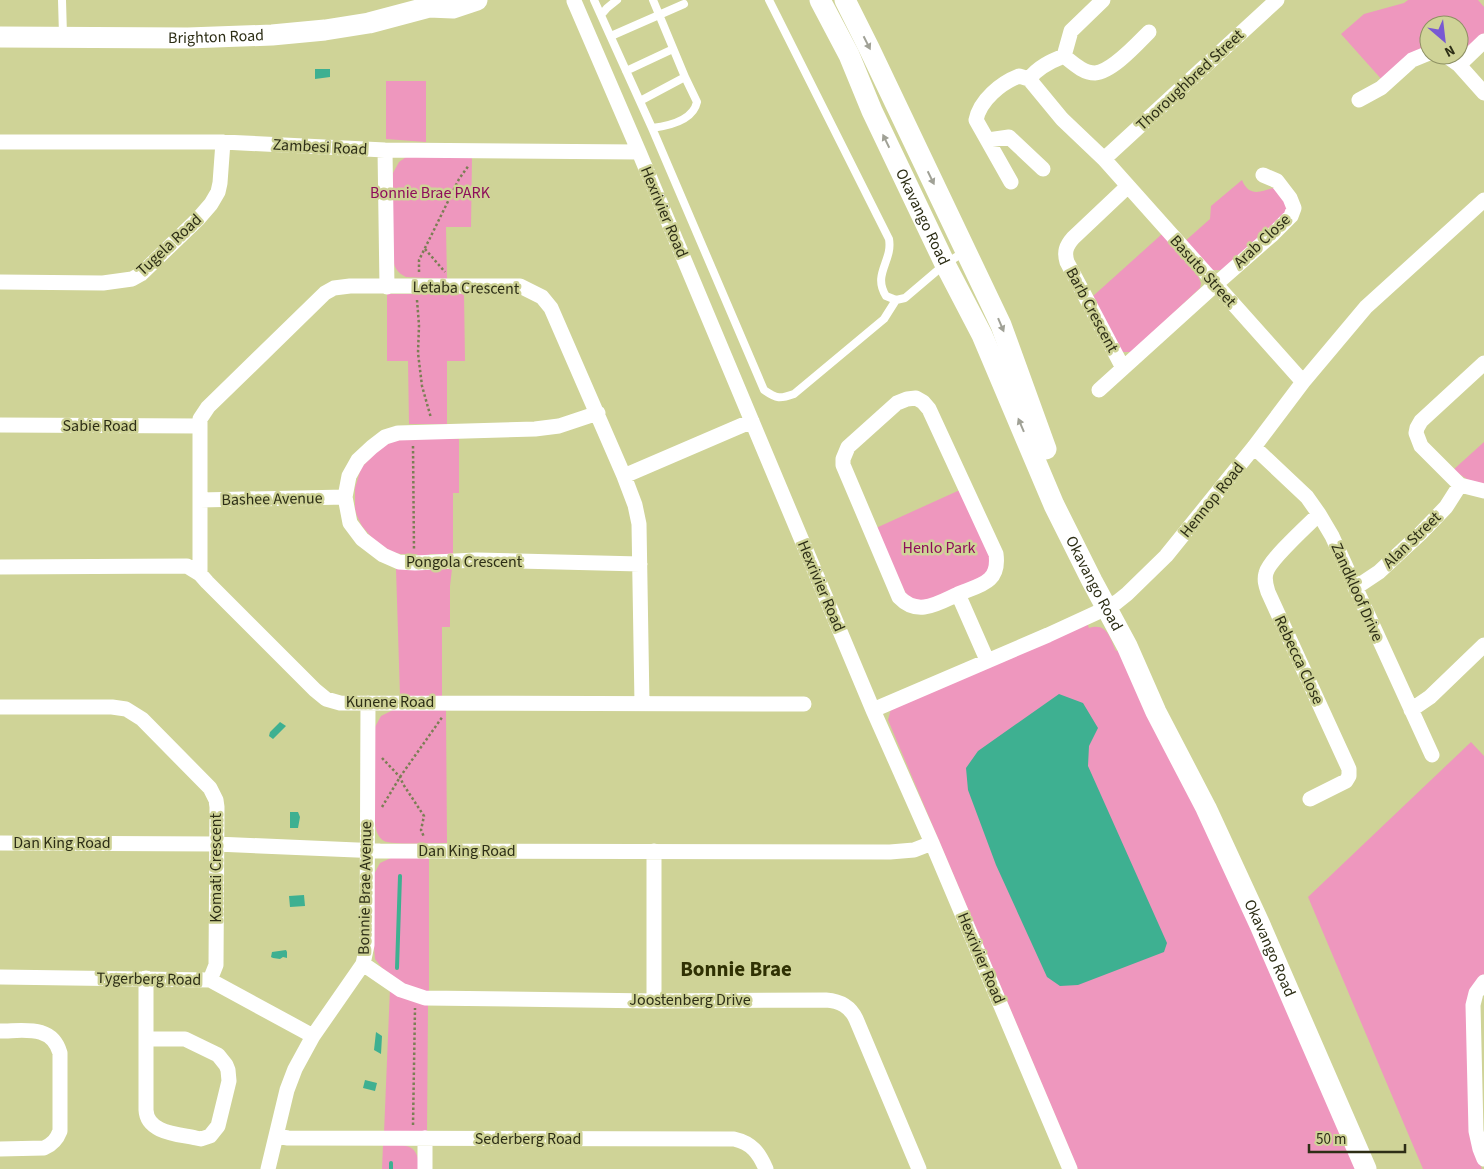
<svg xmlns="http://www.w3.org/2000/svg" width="1484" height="1169" font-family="'Source Sans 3',sans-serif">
<rect width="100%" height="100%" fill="#cfd397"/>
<path fill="#ee97be" d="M1408,0H1478L1484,7V33L1467,49L1459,52V25H1429V48L1383,81L1341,34L1364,14L1404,3Z
M386,81H426V142L386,139Z
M406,157H472L471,227H446L447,279L406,277C397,273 393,266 393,256V173L399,162Z
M1242,180C1249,197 1260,192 1273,188L1284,197L1287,212L1222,270H1212L1184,242L1210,219L1211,206Z
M1162,234L1198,276L1201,283L1200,288L1132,352H1122L1092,297Z
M387,294H464L465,361H447V424H409L408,361H387Z
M401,439H459V493H453V554H430L428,556H420L416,554H401L392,552L374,540L362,526L357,516L355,509V488L361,468L382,446Z
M1484,442V485L1470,481L1453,470Z
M962,489L991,554V567L982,577L927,600C919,602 913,599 906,594L876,528Z
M396,569H452L450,586V627H442V696H400Z
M1087,623L1089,628C1107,622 1110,638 1116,651L1121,649L1205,815L1358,1169H1078L888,720L891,709Z
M393,710H446L447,843C435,843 392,845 384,841C378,837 376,831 375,824V727L381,716Z
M1471,742L1484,756V974L1478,980L1472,1145L1482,1169H1423L1308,897Z
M391,858H429V994L414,991L382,968L375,959L374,947V874L380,863Z
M390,988L428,1005L427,1133H384Z
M383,1145C407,1145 417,1142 420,1169H382Z"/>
<path fill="#3eb091" d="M315,69H330V77L315,79Z
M1059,694L1083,703L1098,728L1089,746L1088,766L1167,943L1164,952L1078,985L1060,986L1047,977L996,865L968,790L966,768L978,751Z
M280,722L286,726L273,739L269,736L270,732Z
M290,812H298L300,817L298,828H290Z
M304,895L305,906L290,907L289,896Z
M286,950L287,952V958L283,957L280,959L273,958L271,957L272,952Z
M376,1032L382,1036L381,1054L374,1050Z
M365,1080L377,1083L375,1091L363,1088Z"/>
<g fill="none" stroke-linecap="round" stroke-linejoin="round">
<path stroke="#3eb091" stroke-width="4" d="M397,968L400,876
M391,1169V1163"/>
<path stroke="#7b7e54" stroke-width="2.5" stroke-dasharray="2.5 2.5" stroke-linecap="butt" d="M425,249L445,272
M419,272V260L428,242L459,179L469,165
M417,300L419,325L418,353L422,386L431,418
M413,446L414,551
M382,758L400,777L403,784L424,816L421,830L424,837
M382,807L400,777L443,716
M413,1125L415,1008"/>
<path stroke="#fff" stroke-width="8" d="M62,0L63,35
M594,0L652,128L764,390C777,399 780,399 794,394L884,319L896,300
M769,0L889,239C893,261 872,274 886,296L896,300L905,298L945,264L964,252
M601,15L607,8L617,0
M611,36L684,4
M626,71L673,49
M640,101L685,77L653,0
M652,128C668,126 693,121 697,102L685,77"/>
<path stroke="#fff" stroke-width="15" d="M1103,0L1071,31L1064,56C1051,61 1038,67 1029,79L1062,119L1104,159L1303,382
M574,1L639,152L873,710L932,843L1070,1169
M1445,55L1459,65L1484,93
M1064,56C1073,63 1083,73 1095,73C1112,72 1137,44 1149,32
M1459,65L1484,41
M1359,100L1381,88L1412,60L1429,53
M988,140L1009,137L1043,169
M0,142H223L385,150L639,152
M385,150L387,287
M1104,159L1277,0
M1011,182L976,120C980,100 1001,83 1019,76L1029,79
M0,282L103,283L132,279L141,274L198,219L211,204L218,192L220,183L223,142
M1484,363L1421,421L1417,428L1416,433L1421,446L1460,485L1484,491
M1123,368L1067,262C1064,252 1066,246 1073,238L1128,186
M1099,390L1215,285L1273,234L1291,216L1294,208L1290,198L1277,181L1263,175
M598,413L559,426L535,429L398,433L385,437L372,447L358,460L349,476L345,497L350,523L362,539L383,555L399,562L415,563L476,560L640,564
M0,425L200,426
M1254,447L1307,497L1319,514L1332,536L1432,755
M624,476L752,421
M200,500L345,497
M0,567L187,566L200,574L207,582L315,690L326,699L340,703L804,704
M200,574V419L208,407L325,293L334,288L350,286H520L542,297L551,308L624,476L635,505L639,524L642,704
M1355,588L1379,572L1421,533L1446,507L1460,485
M958,594C938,603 918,617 899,597L843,465V459L848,447L897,403L907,399L916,398L923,402L929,409L996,554C1000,583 980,585 958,594L987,660
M0,707H112L126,709L142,719L210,788L216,800L217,807L216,965L210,980
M873,710L1048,635L1098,612L1117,602L1127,594L1166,556L1254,447L1303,382L1366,307L1484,200
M1411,710L1430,697L1484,645
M1310,799L1346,781L1349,776V769L1268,592C1266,586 1264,580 1266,573C1269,560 1308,525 1319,514
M0,843L216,844L380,851L890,852L914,850L932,843
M363,964L401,990L425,998L654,1001L826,1000C840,1001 850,1006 856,1019L919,1169
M0,977L210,980L313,1036
M1484,982L1476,993L1473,1005L1476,1131L1480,1149L1484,1159
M654,1001V851
M0,1031C23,1031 52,1024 60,1053V1131C57,1139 53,1144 44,1148L0,1149
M146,1039H185L218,1055L226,1065L228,1070L229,1081L218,1126L210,1136L201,1139L196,1138C178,1134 147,1133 146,1110V978
M276,1136L288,1138L734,1139C752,1143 759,1153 766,1169
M268,1169L287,1090L295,1069L313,1036L363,964L367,945L368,703
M425,1169V1138"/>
<g stroke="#fff" stroke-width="21">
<path id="s1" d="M820,0L849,55L872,111L945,264L982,335L1054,505L1092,581L1127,646L1156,712L1206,808L1260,925L1366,1169"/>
<path d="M845,0L869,48L1001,325L1046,449"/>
<path id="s2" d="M0,37L188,38L272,35L325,30L369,23L429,7L453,8L477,0"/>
</g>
</g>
<defs><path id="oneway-solid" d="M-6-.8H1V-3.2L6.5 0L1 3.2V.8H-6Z" transform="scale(1.25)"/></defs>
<g fill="#a0a196">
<use href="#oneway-solid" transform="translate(867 43) rotate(63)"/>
<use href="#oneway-solid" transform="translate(886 141) rotate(-116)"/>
<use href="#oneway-solid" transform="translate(931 178) rotate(64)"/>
<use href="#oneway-solid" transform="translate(1001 325) rotate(67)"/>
<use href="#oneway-solid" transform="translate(1021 425) rotate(-113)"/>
</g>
<g text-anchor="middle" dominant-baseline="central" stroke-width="5" stroke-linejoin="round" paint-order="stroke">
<g font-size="16" fill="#2d2e16" stroke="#cfd397">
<text stroke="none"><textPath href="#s2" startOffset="216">Brighton Road</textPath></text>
<text transform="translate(1190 80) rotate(-43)">Thoroughbred Street</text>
<text transform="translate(320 147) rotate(3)">Zambesi Road</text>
<text transform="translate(664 212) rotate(67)">Hexrivier Road</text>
<text stroke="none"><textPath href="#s1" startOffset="240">Okavango Road</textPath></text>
<text transform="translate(1262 241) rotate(-43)">Arab Close</text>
<text transform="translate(169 245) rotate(-43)">Tugela Road</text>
<text transform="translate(1203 271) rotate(48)">Basuto Street</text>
<text transform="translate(466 288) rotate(1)">Letaba Crescent</text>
<text transform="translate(1092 310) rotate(62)">Barb Crescent</text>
<text x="100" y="426">Sabie Road</text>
<text transform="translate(272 499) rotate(-1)">Bashee Avenue</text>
<text transform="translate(1212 500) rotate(-51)">Hennop Road</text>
<text transform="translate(1412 540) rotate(-44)">Alan Street</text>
<text x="464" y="562">Pongola Crescent</text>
<text stroke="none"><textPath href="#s1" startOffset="645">Okavango Road</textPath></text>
<text transform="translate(821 586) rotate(67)">Hexrivier Road</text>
<text transform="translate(1357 592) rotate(66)">Zandkloof Drive</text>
<text transform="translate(1299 660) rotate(65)">Rebecca Close</text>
<text x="390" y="702">Kunene Road</text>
<text x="62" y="843">Dan King Road</text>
<text x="467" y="851">Dan King Road</text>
<text transform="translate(216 868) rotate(-90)">Komati Crescent</text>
<text transform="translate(365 888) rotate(-89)">Bonnie Brae Avenue</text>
<text stroke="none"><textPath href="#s1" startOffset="1050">Okavango Road</textPath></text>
<text transform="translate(981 958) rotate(67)">Hexrivier Road</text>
<text transform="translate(149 979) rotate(1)">Tygerberg Road</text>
<text x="690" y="1000">Joostenberg Drive</text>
<text x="528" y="1139">Sederberg Road</text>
</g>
<g font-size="16" fill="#8e0c5a" stroke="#cfd397">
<text x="430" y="193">Bonnie Brae PARK</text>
<text x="939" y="548">Henlo Park</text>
</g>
<g font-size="21" font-weight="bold" fill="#303103" stroke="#cfd397">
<text x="736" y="969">Bonnie Brae</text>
</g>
</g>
<g transform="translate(1444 40) rotate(152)"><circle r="24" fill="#cfd397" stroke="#8e9163"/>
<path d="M0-4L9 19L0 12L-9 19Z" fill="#7859d3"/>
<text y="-8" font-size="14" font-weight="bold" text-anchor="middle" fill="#2d2e16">N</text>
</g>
<path d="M1309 1144v8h96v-8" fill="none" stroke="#2d2e16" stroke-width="2.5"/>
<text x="1316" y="1144" font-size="15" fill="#2d2e16" stroke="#cfd397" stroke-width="4" paint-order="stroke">50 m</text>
</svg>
